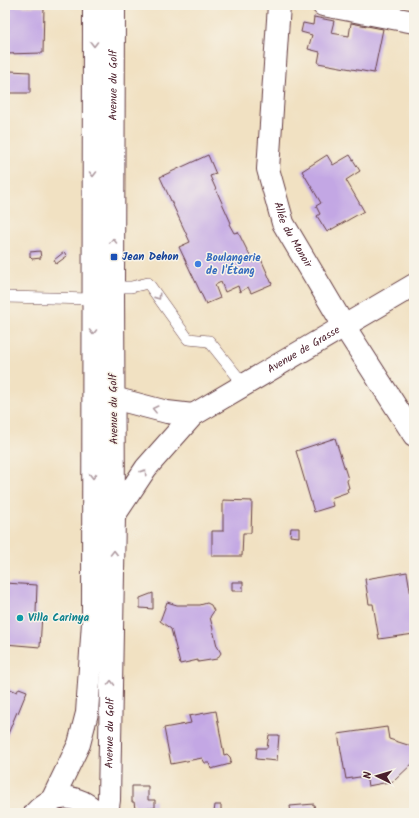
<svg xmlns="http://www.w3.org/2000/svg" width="419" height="818" font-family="Kalam,sans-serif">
<rect width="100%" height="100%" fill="#f7f3e8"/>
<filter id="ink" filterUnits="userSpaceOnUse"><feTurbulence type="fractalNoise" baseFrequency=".025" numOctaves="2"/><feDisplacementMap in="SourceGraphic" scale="8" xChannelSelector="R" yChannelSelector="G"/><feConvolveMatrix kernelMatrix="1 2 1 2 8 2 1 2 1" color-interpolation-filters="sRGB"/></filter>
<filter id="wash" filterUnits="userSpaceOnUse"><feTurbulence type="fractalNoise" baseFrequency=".012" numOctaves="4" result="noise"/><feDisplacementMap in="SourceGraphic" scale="16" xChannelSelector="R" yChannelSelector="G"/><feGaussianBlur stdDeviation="0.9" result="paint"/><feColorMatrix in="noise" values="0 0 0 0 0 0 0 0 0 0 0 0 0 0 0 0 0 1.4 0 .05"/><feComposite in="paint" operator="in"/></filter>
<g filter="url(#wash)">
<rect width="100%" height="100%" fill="#f1e1c2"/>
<g id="blocks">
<path fill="#c3a7e4" d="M5,6L44,7L43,53L5,54Z
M314,17L334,21L331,33L349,36L351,23L383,29L374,73L318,63L320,52L308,49L312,35L301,32L303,23L313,25Z
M10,71L30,72V93H9Z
M208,155L216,174L210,176L231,223L229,224L234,233L238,232L253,262L261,259L272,284L251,293L248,287L240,292L238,286L225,292L221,282L215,285L220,298L206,304L179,247L190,242L160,177Z
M327,155L333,165L350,155L360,171L346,180L364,211L327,232L317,216L320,214L316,206L321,203L302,171Z
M40,251L41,258L32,259L30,257V252Z
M64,252L67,256L56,264L54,260Z
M335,438L348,479L347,481L349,488L347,489L348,492L331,498L333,506L314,512L296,451Z
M223,500L252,501L251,533H243L242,556H212V531H223Z
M291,528H299V537L290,536Z
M407,572L413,608L410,609L414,634L379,639L373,604H369L365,579Z
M232,582H243V591H232Z
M5,583L37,585L36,613L42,614L40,647L5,644Z
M153,593V609L140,608V598Z
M167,602L177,605H200L207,603L211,605L214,611L210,617L217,646L221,653L217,659L198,662V660L180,664L171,629L160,621Z
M5,683L9,684L8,688L17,692L19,688L27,691L18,713L17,712L5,741Z
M216,711L224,755L227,754L230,757L231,760L230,764L211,769L209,763H205L202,758L171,764L164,728L191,723L189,716Z
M387,727L389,739L414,747V762L394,781L368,786L366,776L346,779L338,734Z
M269,735H279L277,761L256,759L257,748H267Z
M132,786H148V800H155V808L135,809L134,802H132Z
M314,804L315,813H291L290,806Z
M215,805H221V812H214Z"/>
</g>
</g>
<g filter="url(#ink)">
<use href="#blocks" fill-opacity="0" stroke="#633c42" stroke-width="1"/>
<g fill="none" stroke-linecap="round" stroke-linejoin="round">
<g stroke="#633c42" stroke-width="12">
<path id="service" d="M113,287H131L148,283L188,339L209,341L245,386
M5,297L93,299"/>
</g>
<g stroke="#633c42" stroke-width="24">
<g id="minor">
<path id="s1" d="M279,5L268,169L283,223L344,326L414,435"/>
<path d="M323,5L414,22"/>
<path d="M114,401L121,400L167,412L193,415"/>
<path id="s2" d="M114,516L146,468L193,415L414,285"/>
</g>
</g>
<g stroke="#633c42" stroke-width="24">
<g id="primary">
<path d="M52,800L79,744L87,713L93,622L94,5"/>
<path d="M35,813C56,791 77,794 98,813"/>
<path id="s3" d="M107,813L109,800L114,516L113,287L114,5"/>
</g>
</g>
<use href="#service" stroke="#fff" stroke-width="11"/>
<use href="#minor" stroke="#fff" stroke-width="22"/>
<use href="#primary" stroke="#fff" stroke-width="22"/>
</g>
<defs><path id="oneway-chevron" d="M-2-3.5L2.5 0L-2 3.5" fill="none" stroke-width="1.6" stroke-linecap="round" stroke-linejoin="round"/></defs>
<g stroke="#ae9aa0">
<use href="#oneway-chevron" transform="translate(94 44) rotate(90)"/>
<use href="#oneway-chevron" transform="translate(93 174) rotate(90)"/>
<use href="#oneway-chevron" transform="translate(113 241) rotate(-90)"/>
<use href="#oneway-chevron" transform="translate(158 297) rotate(55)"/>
<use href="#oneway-chevron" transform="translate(93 332) rotate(90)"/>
<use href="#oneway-chevron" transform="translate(155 409) rotate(-166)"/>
<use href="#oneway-chevron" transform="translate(144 472) rotate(-55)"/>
<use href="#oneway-chevron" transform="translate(93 476) rotate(90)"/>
<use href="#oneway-chevron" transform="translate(114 553) rotate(-89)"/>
<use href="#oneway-chevron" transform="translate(111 683) rotate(-89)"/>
</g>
</g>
<rect fill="#1a4fb4" stroke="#f7f3e8" stroke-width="1.5" x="110" y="253" width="8" height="8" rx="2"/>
<circle fill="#3f7fe0" stroke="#f7f3e8" stroke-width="1.5" cx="198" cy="264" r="4"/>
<circle fill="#0f9aa8" stroke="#f7f3e8" stroke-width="1.5" cx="20" cy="618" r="4"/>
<g text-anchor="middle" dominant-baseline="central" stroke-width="3" stroke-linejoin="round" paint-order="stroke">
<g font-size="11" fill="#4a1f2b" stroke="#f7f3e8">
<text stroke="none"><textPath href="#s3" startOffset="728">Avenue du Golf</textPath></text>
<text stroke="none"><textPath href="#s1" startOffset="235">Allée du Manoir</textPath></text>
<text stroke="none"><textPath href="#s2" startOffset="257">Avenue de Grasse</textPath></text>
<text transform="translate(114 409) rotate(-91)">Avenue du Golf</text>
<text stroke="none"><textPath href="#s3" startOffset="80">Avenue du Golf</textPath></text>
</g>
<g font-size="11" font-weight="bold" fill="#164399" stroke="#f7f3e8" text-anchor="start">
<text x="122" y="257">Jean Dehon</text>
</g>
<g font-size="11" font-weight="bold" fill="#366cbe" stroke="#f7f3e8" text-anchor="start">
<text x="206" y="258">Boulangerie<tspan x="206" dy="13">de l'Étang</tspan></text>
</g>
<g font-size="11" font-weight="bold" fill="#0d838f" stroke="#f7f3e8" text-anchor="start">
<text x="28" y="618">Villa Carinya</text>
</g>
</g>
<rect width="419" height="818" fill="none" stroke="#f7f3e8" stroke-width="20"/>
<g transform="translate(377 776) rotate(275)" stroke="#f7f3e8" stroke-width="3" paint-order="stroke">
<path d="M0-3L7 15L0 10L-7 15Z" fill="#4a1f2b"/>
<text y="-6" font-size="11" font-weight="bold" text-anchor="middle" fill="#4a1f2b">N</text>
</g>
</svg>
